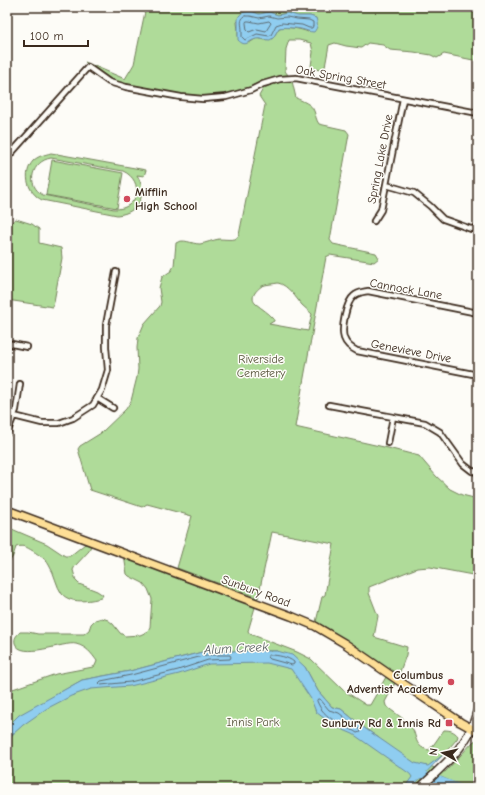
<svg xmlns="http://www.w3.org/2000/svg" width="485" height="795" font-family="'Comic Neue',sans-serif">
<rect width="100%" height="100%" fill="#fdfcf7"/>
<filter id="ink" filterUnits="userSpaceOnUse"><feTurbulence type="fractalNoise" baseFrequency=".025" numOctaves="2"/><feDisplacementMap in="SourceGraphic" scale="8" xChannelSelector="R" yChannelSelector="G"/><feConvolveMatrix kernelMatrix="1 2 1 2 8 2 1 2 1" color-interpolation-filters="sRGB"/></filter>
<g filter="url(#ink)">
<path fill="#afdb99" stroke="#75825c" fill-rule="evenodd" d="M146,7H478V61L444,54L437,58L431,55L414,52L390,50L383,45L368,43L361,48L346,46L335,43L329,45L325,67L321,70L315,69L311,66L313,52L311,43L299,40H289L286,49L285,71L288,75C266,76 252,90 231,94C193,101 155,90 119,83L108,79L85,62L125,79L134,64ZM251,11L259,14L269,12L278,15L287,13L298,16H310L316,18L308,32C302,29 285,26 279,28L273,38L265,40L257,38L249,43L238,36V31L237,22Z
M283,81H292L296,98C302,101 312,104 314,111C316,116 316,120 319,124L346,130L349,134L330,240L333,244L376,253L379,258L374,262L330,255L326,257L295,427L384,447L419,456L436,476L450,489L462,495L478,499V576L430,567L417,568L369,587V593L378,616L374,637L407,647L406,655L398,677L329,629L316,622L322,597L325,595L334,544L272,532L258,598L177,568L192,516L147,504L142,507L90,490L78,449L80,446L101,433L126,409L131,401L137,377L138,369L137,348L138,338L144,324L160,306L161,302L159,288L162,277L171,271L174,266L176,243C184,238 191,244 200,244C206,243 213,240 219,239C224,239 230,240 235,239C238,237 237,237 239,235L265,105L259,96L263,89L274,83ZM278,283C288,285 296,298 302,305C305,308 309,311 312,314L308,331L269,324L274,321V319C269,313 262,309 256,304C249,298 256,290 262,286C267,284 273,284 278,283Z
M51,153L57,154L146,170L144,176L137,175C148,193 140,213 117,215L42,200C28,193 22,174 33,161C38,156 44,155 51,153ZM51,158L123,171C145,181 139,210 114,209L43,195C25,185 32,161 51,158Z
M52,160L123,173L117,208L46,195Z
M16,219L32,224L39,229V243L61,248L62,258L53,307L7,300V251L9,248C6,238 5,224 16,219Z
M7,527L47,544L65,556H70L85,544H89L91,545L89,551L75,566L73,570L76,581L79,584L97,591L103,595L101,598C89,601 71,604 62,594C56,586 55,574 49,565C46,559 39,555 33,551C26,547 24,545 16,547L13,556L10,561L7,560Z
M127,558L256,604L248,631L250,634L297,652L311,659L343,690L366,705H370L386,677L395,683L385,702L386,706C393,712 402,717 409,724C418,732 412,747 429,750C435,744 439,736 444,730C450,730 454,731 458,736L457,739L443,755L430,766L445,772L474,741L478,740V788H7V691L56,674L93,667L95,666L97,661C91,653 87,647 76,644C64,641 21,661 15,643C14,638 16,636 20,632H28L38,634H84L89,630L91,624L95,620L102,618L108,620L113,624L120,633L125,636L140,635L147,632L150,627L152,599L148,589L143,583L129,576L127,574L125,562V559ZM206,651H277L305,667L318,691L332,707L341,709L363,727L379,738L335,719L296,668L272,656L223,658L54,696L82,680L130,671Z"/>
<path fill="#8fcdf0" stroke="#6d8c9c" d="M251,11L259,14L269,12L278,15L287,13L298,16H310L316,18C318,24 318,27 314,32C309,32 306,30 301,29C297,28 282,27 279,28L273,38L270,40C265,40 260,38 256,39C248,41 246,48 238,40V18C241,12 244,12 251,11Z
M206,651H277L292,655L305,667L318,691L332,707L341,709L363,727L415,763L428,766L443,755L411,788H404L412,777L410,774L353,734L334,726L316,712L311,699L291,669L267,663L209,664L179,674L130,686L91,689L71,696L46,709L23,725L12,735L7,741V727L19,715L82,680L130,671Z
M441,777L467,788H429Z"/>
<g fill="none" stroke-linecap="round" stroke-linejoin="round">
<path stroke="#5d6b72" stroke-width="1" d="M245,16H250L259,18L269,16L277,18L287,17L297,19L309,20L313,22V26L312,28H309L302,25L282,23L276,25L271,35L269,36L257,34L245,40L242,37C242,35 242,33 242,31C242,24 239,20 245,16Z
M247,21H249L259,23L269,21L271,23L266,31L257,29L249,32L247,30L246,23Z
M207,655H230L231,657L230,659L208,660L178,670L130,682L101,685L99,683L101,681L131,675Z
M270,655C278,655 288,657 294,662V664L292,665L270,659L268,657Z
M318,699H320L329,710L339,713L359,729L360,732L357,733C342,723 324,720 317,701Z"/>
<path stroke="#8fcdf0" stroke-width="8" d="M413,771L459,788"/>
<g stroke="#3b2a1e" stroke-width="8">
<path id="street" d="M7,158L88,67L109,82L126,87L181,97L203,99L226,97L251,90L263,84L280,79L296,78L478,113
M386,185L397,188L414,193L430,206L443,219L471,229L478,228
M374,221L381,210L403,99
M478,313L368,291C363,292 358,292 354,296C346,302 341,329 344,338C346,344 351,348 357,351L478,375
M7,343L27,347
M97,398L113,408
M329,405L425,423L440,432L463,464L472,471L478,472
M14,416L42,423H59L73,418L93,405L102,390L108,370L106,347V325L116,272
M7,433L16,410L20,384
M388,443L393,417"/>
</g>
<g stroke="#3b2a1e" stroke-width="10">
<path id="secondary" d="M420,788C437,771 461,752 471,729C474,723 476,715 478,709"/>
</g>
<g stroke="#3b2a1e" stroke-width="10">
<path id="primary" d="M7,510L291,616L315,626L344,643L402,683L460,722L478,732"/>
</g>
<use href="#street" stroke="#fdfcf7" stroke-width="4.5"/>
<use href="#secondary" stroke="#fdfcf7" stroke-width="7"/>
<use href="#primary" stroke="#fdde96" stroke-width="7"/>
</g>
</g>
<g fill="#d1495b" stroke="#fdfcf7" stroke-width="1.5">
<circle cx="127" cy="199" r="4"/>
<circle cx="451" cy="682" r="4"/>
<rect x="445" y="719" width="8" height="8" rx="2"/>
</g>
<g text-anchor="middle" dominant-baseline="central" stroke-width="3" stroke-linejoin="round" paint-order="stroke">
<g font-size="12" fill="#3b2a1e" stroke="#fdfcf7">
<text transform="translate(341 77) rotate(10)">Oak Spring Street</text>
<text transform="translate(380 159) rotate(-79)">Spring Lake Drive</text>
<text transform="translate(406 289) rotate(10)">Cannock Lane</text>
<text transform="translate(411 351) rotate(11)">Genevieve Drive</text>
<text transform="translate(256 591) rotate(20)">Sunbury Road</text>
</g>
<g font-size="12" font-weight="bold" fill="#3b2a1e" stroke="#fdfcf7" text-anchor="end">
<text x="135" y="192" text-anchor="start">Mifflin<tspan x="135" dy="14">High School</tspan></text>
<text x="443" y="675">Columbus<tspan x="443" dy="14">Adventist Academy</tspan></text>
<text x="441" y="723">Sunbury Rd &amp; Innis Rd</text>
</g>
<g font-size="12" fill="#58563d" stroke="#fdfcf7">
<text x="261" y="359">Riverside<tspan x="261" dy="14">Cemetery</tspan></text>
<text x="253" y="722">Innis Park</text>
</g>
<g font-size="13" font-style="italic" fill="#545b5d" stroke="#fdfcf7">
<text transform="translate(236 648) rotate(-3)">Alum Creek</text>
</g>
</g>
<rect width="485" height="795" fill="none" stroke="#fdfcf7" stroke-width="24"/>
<rect x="12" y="12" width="461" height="771" fill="none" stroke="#3b2a1e" stroke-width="1.5" filter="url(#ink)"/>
<g transform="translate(443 753) rotate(278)" stroke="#fdfcf7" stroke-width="3" paint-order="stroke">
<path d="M0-3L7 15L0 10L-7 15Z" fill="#3b2a1e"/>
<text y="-6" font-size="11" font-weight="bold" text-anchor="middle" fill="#3b2a1e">N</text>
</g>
<path d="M24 40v6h64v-6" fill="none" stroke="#3b2a1e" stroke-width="2"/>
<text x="30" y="40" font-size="12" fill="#3b2a1e" stroke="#fdfcf7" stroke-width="3" paint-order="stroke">100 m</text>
</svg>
